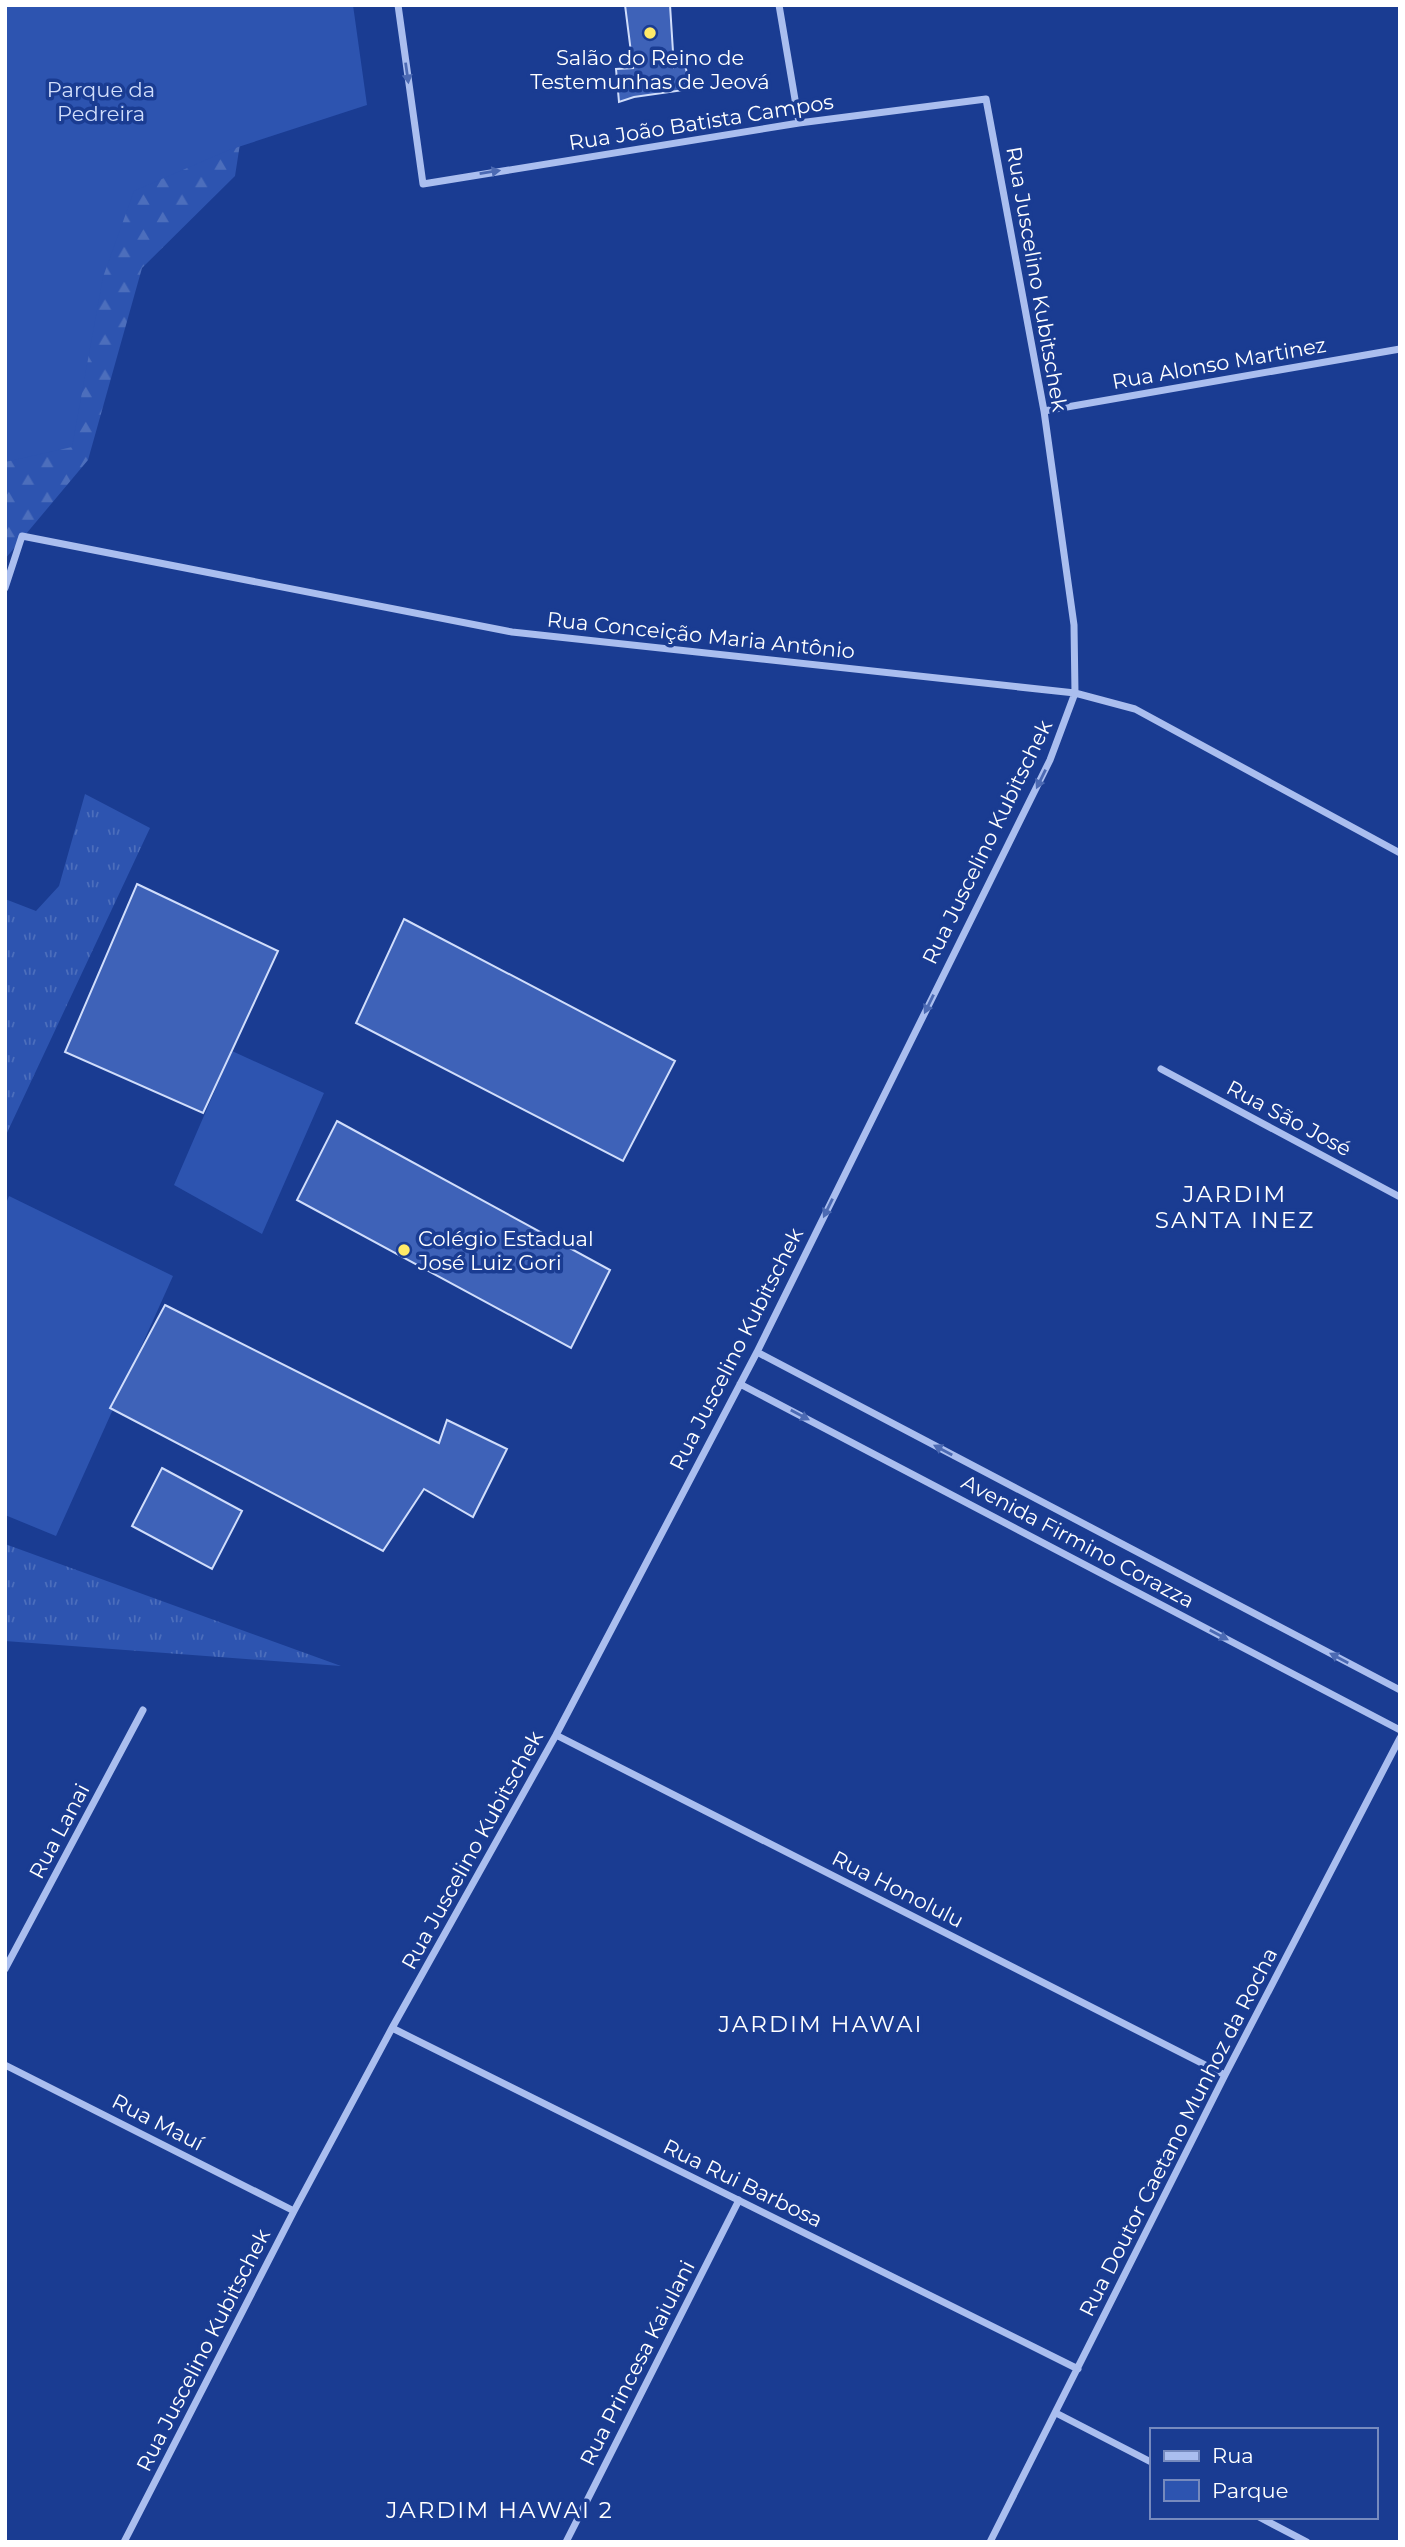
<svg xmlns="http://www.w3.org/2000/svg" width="1405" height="2547" font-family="Montserrat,sans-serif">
<defs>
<pattern id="grass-tufts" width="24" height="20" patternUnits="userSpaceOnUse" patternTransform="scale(1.75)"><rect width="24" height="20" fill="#2d54b0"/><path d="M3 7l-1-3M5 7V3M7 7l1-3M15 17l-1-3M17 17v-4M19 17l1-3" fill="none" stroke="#4c6ebc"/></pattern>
<pattern id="forest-firs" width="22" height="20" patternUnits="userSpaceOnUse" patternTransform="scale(1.75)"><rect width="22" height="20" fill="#2d54b0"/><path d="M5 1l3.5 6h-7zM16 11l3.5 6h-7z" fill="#4c6ebc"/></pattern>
</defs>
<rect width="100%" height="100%" fill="#1a3c92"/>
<path fill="url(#grass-tufts)" d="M85,794L150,828L5,1137V899L36,911L59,886Z
M5,1544L341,1666L5,1641Z"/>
<path fill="url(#forest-firs)" d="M5,5L248,92L235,176L142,268L88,460L5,559Z"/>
<path fill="#2d54b0" d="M5,5H353L367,105L229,150L134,191L103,277L72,447L5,462Z
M232,1051L324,1093L262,1234L174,1185Z
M9,1196L173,1276L56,1536L5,1515V1206Z"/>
<path fill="#3e62b8" stroke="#d0ddfb" stroke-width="2" d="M625,5H670L674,67L684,61L691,89L634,97L619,102L616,69L633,68Z
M137,884L278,951L203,1113L65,1052Z
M404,919L675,1061L623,1161L356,1023Z
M337,1121L610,1270L571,1348L297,1200Z
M165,1305L439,1443L447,1420L507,1449L473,1517L424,1489L383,1551L110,1408Z
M162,1468L242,1511L212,1569L132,1526Z"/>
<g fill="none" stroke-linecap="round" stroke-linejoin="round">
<path stroke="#aabeef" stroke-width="7" d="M779,5L799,123
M1044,411L1400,349
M5,588L22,536L512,632L1075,693L1135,709L1400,853
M1161,1069L1400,1197
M757,1352L1400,1690
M740,1384L1400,1730
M556,1735L1225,2075
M5,1969L143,1710
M392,2028L1078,2369
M5,2065L294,2211
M1056,2413L1151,2462
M1259,2517L1307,2542
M124,2542L294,2211L392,2028L556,1735L757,1352L1050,760L1075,693L1074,625L1044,411L986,99L799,123L423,184L398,5
M566,2542L739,2200
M990,2542L1225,2075L1400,1738"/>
</g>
<defs><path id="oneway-solid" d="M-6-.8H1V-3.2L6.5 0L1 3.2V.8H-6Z" transform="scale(1.75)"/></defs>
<g fill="#4c6ab3">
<use href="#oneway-solid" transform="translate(407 73) rotate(82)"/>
<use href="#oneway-solid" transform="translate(490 172) rotate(-9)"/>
<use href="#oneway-solid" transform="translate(1041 779) rotate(116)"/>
<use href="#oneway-solid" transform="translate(929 1004) rotate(116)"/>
<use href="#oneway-solid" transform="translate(828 1208) rotate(116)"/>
<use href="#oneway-solid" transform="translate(800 1415) rotate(28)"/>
<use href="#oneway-solid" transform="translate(943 1450) rotate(-152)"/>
<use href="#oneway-solid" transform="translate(1219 1635) rotate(28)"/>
<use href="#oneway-solid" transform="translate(1339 1658) rotate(-152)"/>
</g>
<g fill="#ffea68" stroke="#1a3c92" stroke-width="2.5">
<circle cx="650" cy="33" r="7"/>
<circle cx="404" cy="1250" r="7"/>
</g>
<g text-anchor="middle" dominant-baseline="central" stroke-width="7" stroke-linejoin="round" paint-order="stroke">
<g font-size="21" fill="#fff" stroke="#1a3c92">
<text x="650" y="57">Salão do Reino de<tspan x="650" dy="24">Testemunhas de Jeová</tspan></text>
<text x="418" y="1238" text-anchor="start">Colégio Estadual<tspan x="418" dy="24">José Luiz Gori</tspan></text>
</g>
<g font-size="21" fill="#d0ddfb" stroke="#1a3c92">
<text x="101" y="89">Parque da<tspan x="101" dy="24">Pedreira</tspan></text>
</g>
<g font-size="21" fill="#fff" stroke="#1a3c92">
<text transform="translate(701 122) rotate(-9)">Rua João Batista Campos</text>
<text transform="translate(1037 279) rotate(80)">Rua Juscelino Kubitschek</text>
<text transform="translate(1219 363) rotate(-10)">Rua Alonso Martinez</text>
<text transform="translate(701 635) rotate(6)">Rua Conceição Maria Antônio</text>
<text transform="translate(987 842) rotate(-64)">Rua Juscelino Kubitschek</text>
<text transform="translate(1289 1118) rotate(28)">Rua São José</text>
<text transform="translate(736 1349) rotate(-63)">Rua Juscelino Kubitschek</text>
<text transform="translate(1078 1541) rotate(28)">Avenida Firmino Corazza</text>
<text transform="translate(59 1831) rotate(-62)">Rua Lanai</text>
<text transform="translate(472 1850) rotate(-61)">Rua Juscelino Kubitschek</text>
<text transform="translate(898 1889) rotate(27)">Rua Honolulu</text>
<text transform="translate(158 2122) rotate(27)">Rua Mauí</text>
<text transform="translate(1178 2132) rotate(-63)">Rua Doutor Caetano Munhoz da Rocha</text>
<text transform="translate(743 2183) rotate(26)">Rua Rui Barbosa</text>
<text transform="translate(203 2350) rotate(-63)">Rua Juscelino Kubitschek</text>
<text transform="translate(637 2363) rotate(-63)">Rua Princesa Kaiulani</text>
</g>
<g font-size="23" letter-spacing="2" fill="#fff" stroke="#1a3c92">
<text x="1235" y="1194">JARDIM<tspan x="1235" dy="26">SANTA INEZ</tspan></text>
<text x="821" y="2024">JARDIM HAWAI</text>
<text x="500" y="2510">JARDIM HAWAI 2</text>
</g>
</g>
<rect width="1405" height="2547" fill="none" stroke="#ffffff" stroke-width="14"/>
<rect x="1150" y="2428" width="228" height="91" fill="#1a3c92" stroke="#768abe" stroke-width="2"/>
<rect x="1164" y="2451" width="35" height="10" fill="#aabeef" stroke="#768abe" stroke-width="2"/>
<text x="1212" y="2463" font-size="21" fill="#ffffff">Rua</text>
<rect x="1164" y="2480" width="35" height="21" fill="#2d54b0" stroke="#768abe" stroke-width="2"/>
<text x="1212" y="2498" font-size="21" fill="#ffffff">Parque</text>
</svg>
